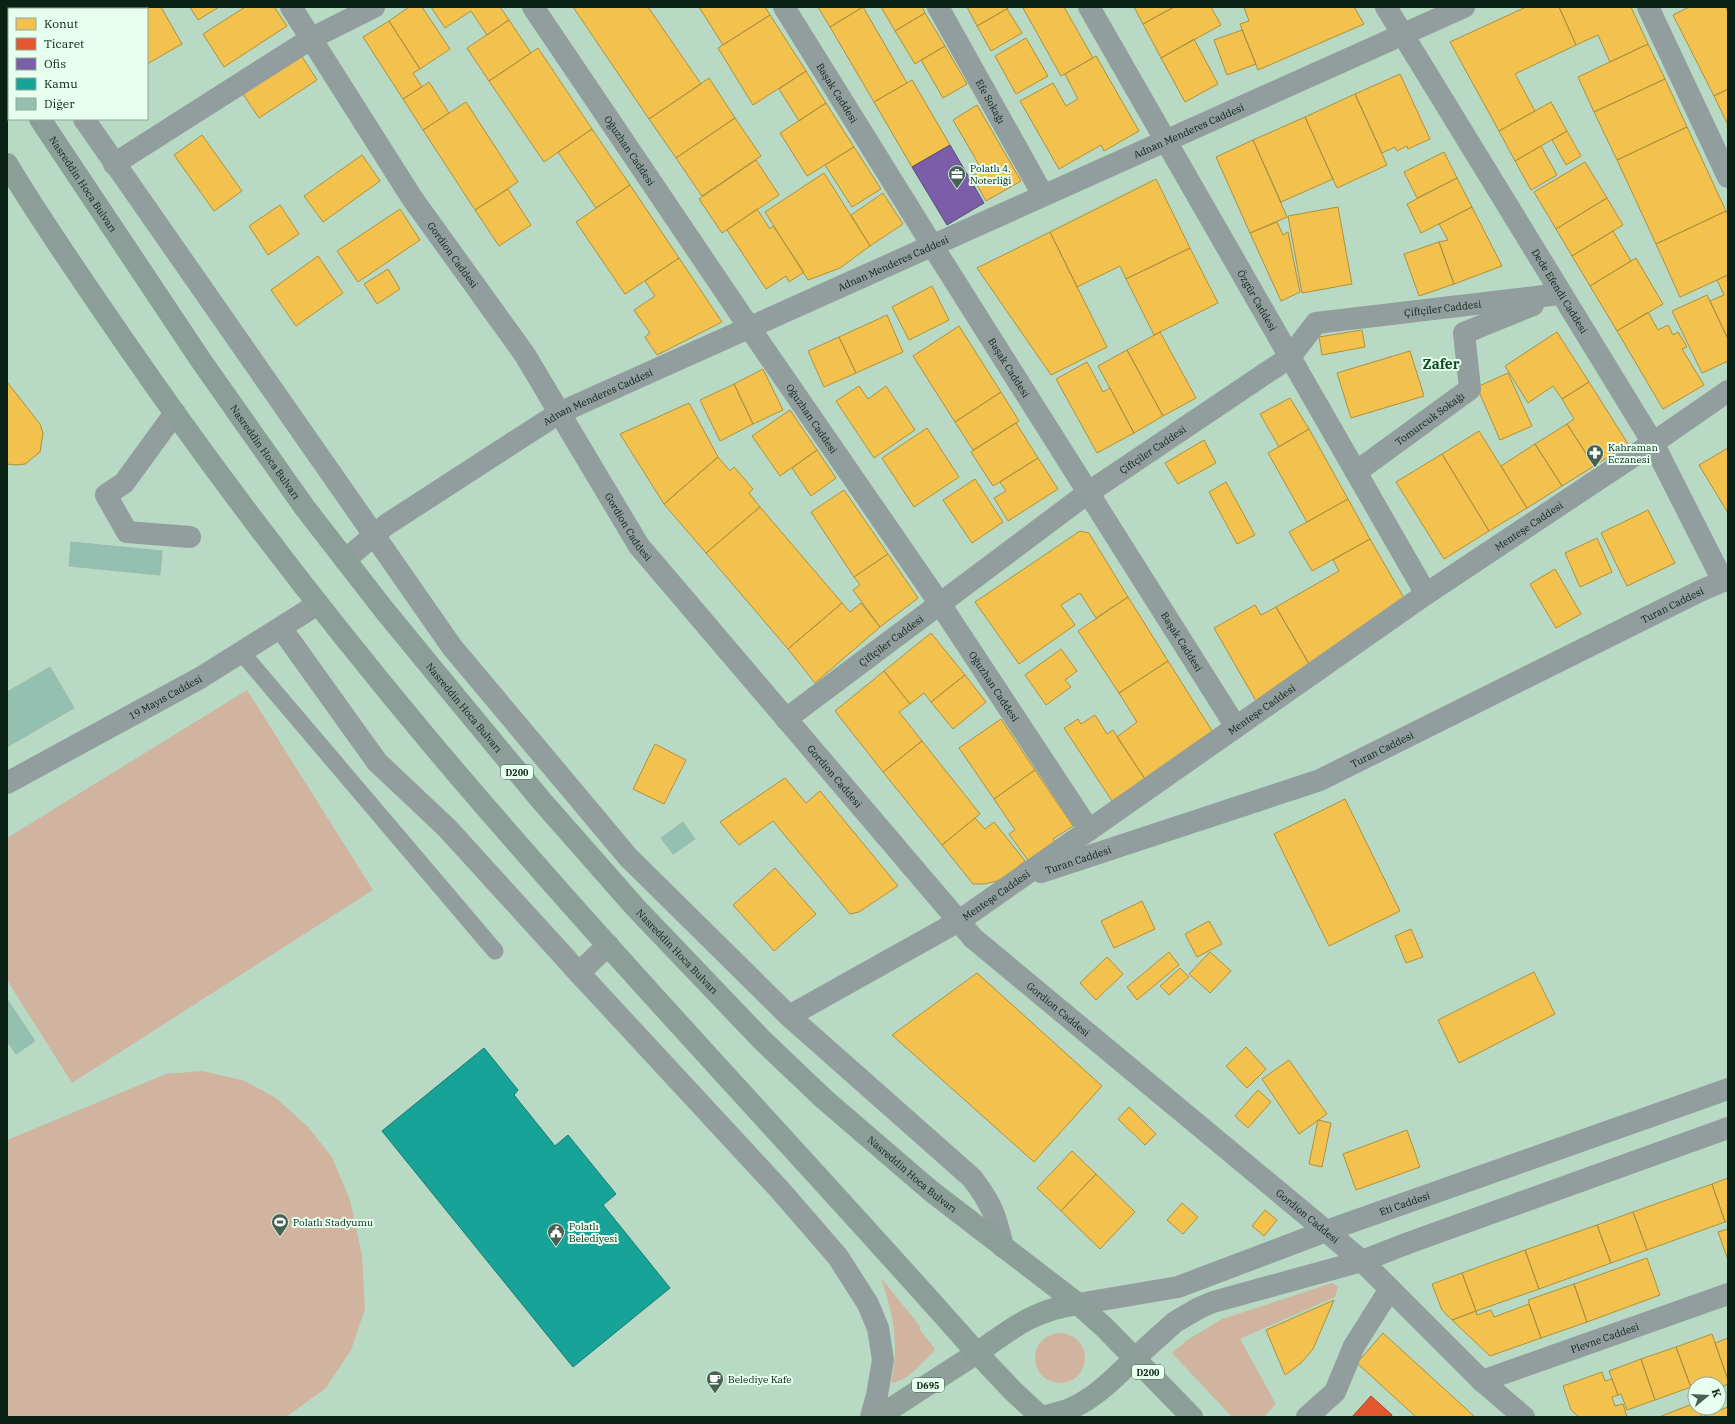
<svg xmlns="http://www.w3.org/2000/svg" width="1735" height="1424" font-family="'IBM Plex Serif',serif">
<rect width="100%" height="100%" fill="#b8d9c4"/>
<path fill="#d0b49f" d="M247,690L373,890L72,1083L7,980V838Z
M203,1071L245,1081L276,1098L308,1127L332,1157L350,1200L362,1255L365,1309L351,1350L326,1388L286,1417H7V1140L166,1074Z
M881,1278L920,1326V1330L935,1349C926,1360 907,1381 892,1383L891,1382C900,1345 893,1313 881,1278Z
M1332,1283L1338,1286L1335,1297L1240,1339L1276,1404L1264,1417H1232L1172,1353L1187,1340L1222,1319Z
M1035 1358a25 25 0 1 1 50 0a25 25 0 1 1-50 0Z"/>
<path fill="#f2c14e" stroke="#ac913d" d="M108,7H161L182,44L147,64V9H109Z
M190,7H219L198,20Z
M245,7H274L287,26L224,67L203,34Z
M409,7H422L450,49L420,69L389,21Z
M431,7H500L509,20L487,35L471,11L445,28Z
M573,7H648L701,84L649,119Z
M699,7H765L770,15L723,45Z
M818,7H863L830,27Z
M863,7L907,83L874,102L830,27Z
M881,7H922L925,13L895,31Z
M967,7H1010L977,26Z
M1025,7H1064L1093,58L1061,76L1023,8Z
M1134,7H1174L1143,24Z
M1174,7H1211L1221,25L1161,58L1143,24Z
M1244,7H1354L1364,24L1258,70L1240,24L1249,21Z
M1526,7H1559L1576,45L1515,74L1535,111L1499,131L1450,42Z
M1559,7H1631L1648,44L1610,62L1598,35L1576,45Z
M1689,7H1726L1728,13V89L1714,96L1673,15Z
M1007,9L1022,33L991,51L977,26Z
M925,13L945,46L915,64L895,31Z
M770,15L806,71L753,105L718,48Z
M509,20L531,53L489,81L467,48Z
M389,21L420,69L413,73L422,87L403,99L363,37Z
M1242,30L1256,64L1227,75L1214,40Z
M1026,38L1048,76L1016,94L995,56Z
M1194,39L1218,84L1185,102L1161,58Z
M1648,44L1665,79L1594,112L1578,77Z
M945,46L967,84L943,98L921,60Z
M538,48L592,129L544,162L489,81Z
M299,52L317,80L259,118L241,91Z
M1096,56L1139,131L1104,151L1101,145L1059,169L1020,101L1053,83L1066,106L1078,99L1065,74Z
M806,71L826,103L799,121L779,89Z
M1400,74L1430,139L1408,149L1407,146L1397,151L1395,147L1382,153L1355,94Z
M709,78L735,118L676,158L649,119Z
M1665,79L1687,127L1617,160L1594,112Z
M912,80L950,145L912,167L874,102Z
M429,82L449,113L423,130L403,99Z
M1728,89V125L1714,96Z
M1355,94L1387,165L1337,188L1305,117Z
M466,102L518,182L475,210L423,130Z
M1551,102L1567,131L1515,161L1499,131Z
M826,103L854,147L807,176L780,133Z
M977,105L1021,181L986,201L972,176L982,170L953,120Z
M1305,117L1333,179L1281,202L1253,140Z
M735,118L761,156L702,196L676,158Z
M1687,127L1726,211L1656,244L1617,160Z
M592,129L630,185L596,208L558,152Z
M1567,131L1581,156L1566,165L1552,140Z
M202,135L242,191L214,211L174,155Z
M1253,140L1287,217L1250,233L1216,157Z
M1541,146L1557,175L1531,190L1515,161Z
M854,147L881,189L852,207L825,165Z
M1444,152L1457,178L1417,198L1404,172Z
M362,155L380,181L323,222L304,196Z
M756,160L779,195L722,233L699,199Z
M1585,162L1607,198L1556,229L1534,192Z
M824,173L870,246L840,268L808,280L765,212Z
M1457,178L1472,207L1421,233L1407,204Z
M1156,179L1190,248L1126,279L1120,266L1077,287L1050,232Z
M630,185L679,258L625,294L576,222Z
M508,189L531,225L499,246L475,210Z
M883,193L903,224L870,246L851,215Z
M1607,198L1623,225L1572,256L1556,229Z
M280,205L299,234L268,255L249,226Z
M1338,207L1352,284L1302,293L1288,216Z
M1472,207L1502,266L1454,284L1439,242L1448,240L1439,224Z
M400,209L420,240L358,282L337,251Z
M757,209L770,229L773,226L804,272L789,282L786,276L766,289L727,230Z
M1726,211L1728,215V275L1680,297L1656,244Z
M1277,222L1283,235L1288,232L1300,292L1281,301L1250,233Z
M1613,231L1631,261L1590,286L1572,256Z
M1050,232L1107,347L1051,375L977,268Z
M1439,242L1454,284L1419,296L1404,254Z
M1190,248L1218,303L1154,335L1126,279Z
M318,256L343,293L296,326L271,290Z
M679,258L722,322L657,355L645,337L650,333L634,310L655,296L645,281Z
M1636,258L1663,304L1617,331L1590,286Z
M388,269L400,289L377,304L364,284Z
M1728,275V339L1710,301L1724,295L1717,280Z
M932,286L949,320L909,340L892,307Z
M1707,295L1728,339V361L1702,373L1672,311Z
M1648,312L1658,330L1668,325L1673,335L1678,332L1687,347L1682,349L1704,385L1663,409L1617,331Z
M887,315L903,352L856,373L839,337Z
M959,326L1001,392L955,422L913,356Z
M1362,330L1365,347L1322,355L1319,337Z
M1160,332L1196,398L1163,416L1127,350Z
M1557,332L1589,382L1562,399L1553,386L1528,403L1505,366Z
M839,337L856,373L824,387L808,351Z
M1127,350L1163,416L1134,433L1098,366Z
M1410,351L1424,396L1351,418L1337,373Z
M1087,362L1103,392L1110,388L1134,433L1097,453L1056,379Z
M763,369L783,410L753,424L734,384Z
M1508,373L1532,426L1500,440L1477,387Z
M7,382L40,424L43,433L40,452L25,464L16,465L7,464Z
M1589,382L1628,444L1594,466L1567,424L1574,419L1562,399Z
M734,384L753,424L720,441L700,400Z
M859,386L868,399L886,386L915,430L874,458L836,401Z
M1001,392L1019,421L973,450L955,422Z
M1290,398L1309,429L1279,447L1260,414Z
M689,403L718,457L664,504L620,434Z
M790,410L817,450L780,476L752,436Z
M1016,423L1038,458L993,486L971,452Z
M1567,424L1594,466L1562,486L1535,444Z
M927,428L959,477L914,507L882,458Z
M1309,429L1348,499L1307,522L1268,453Z
M1479,431L1527,508L1489,531L1442,454Z
M1204,440L1216,463L1178,484L1165,463Z
M1535,444L1562,486L1527,508L1501,466Z
M1728,448V513L1699,465Z
M817,450L836,478L811,496L792,468Z
M1442,454L1489,531L1444,559L1396,482Z
M718,457L730,471L734,467L753,489L749,493L760,507L706,553L664,504Z
M1038,458L1058,489L1008,521L994,498L1006,491L1000,482Z
M975,479L1003,522L972,543L943,500Z
M1226,482L1255,535L1237,544L1209,492Z
M844,490L888,554L854,577L811,512Z
M1348,499L1370,539L1312,571L1289,532Z
M760,507L842,603L788,649L706,553Z
M1648,510L1675,563L1627,586L1601,533Z
M1080,531L1089,533L1128,597L1096,618L1080,593L1061,605L1075,625L1019,664L975,602Z
M1597,538L1612,572L1580,587L1565,553Z
M1370,539L1404,598L1309,664L1276,607L1339,571L1333,560Z
M888,554L918,598L880,627L853,590L860,585L854,577Z
M1555,569L1581,614L1556,628L1530,584Z
M1128,597L1168,661L1119,693L1078,631Z
M842,603L850,612L861,603L880,627L815,683L788,649Z
M1255,605L1261,615L1276,607L1309,664L1256,701L1214,628Z
M931,633L965,675L931,702L924,693L910,704L884,671Z
M1061,649L1077,671L1065,680L1071,687L1046,705L1025,675Z
M1168,661L1214,734L1145,779L1117,737L1137,722L1119,693Z
M884,671L910,704L899,712L922,741L883,772L835,711Z
M965,675L986,702L953,729L931,702Z
M1095,715L1107,734L1113,730L1145,779L1112,801L1064,728L1078,719L1081,724Z
M1001,719L1035,770L994,799L959,748Z
M922,741L980,814L942,845L883,772Z
M655,744L686,760L664,804L633,789Z
M1035,770L1073,826L1053,839L1057,845L1030,863L1009,834L1015,830L994,799Z
M785,778L806,803L820,791L898,886L859,912L850,914L773,821L739,845L720,822Z
M1345,799L1400,911L1329,946L1274,834Z
M975,818L985,829L994,822L1025,861L1001,880L984,884H973L942,845Z
M775,868L816,914L774,951L733,905Z
M1142,901L1155,929L1114,948L1101,921Z
M1209,921L1222,944L1197,957L1185,934Z
M1411,929L1423,957L1406,963L1395,936Z
M1169,952L1179,965L1137,1000L1127,987Z
M1210,952L1231,971L1210,993L1189,974Z
M1107,957L1123,974L1096,1000L1080,983Z
M1180,968L1189,977L1169,995L1160,986Z
M1534,972L1555,1014L1459,1063L1438,1020Z
M977,973L1102,1086L1034,1162L892,1035Z
M1246,1047L1266,1069L1247,1088L1226,1066Z
M1289,1060L1327,1114L1299,1134L1262,1079Z
M1258,1090L1271,1102L1248,1128L1235,1116Z
M1129,1107L1156,1134L1145,1145L1118,1119Z
M1318,1120L1331,1123L1322,1167L1309,1164Z
M1407,1130L1420,1167L1356,1190L1343,1154Z
M1072,1151L1096,1174L1061,1211L1037,1188Z
M1096,1174L1135,1212L1100,1249L1061,1211Z
M1728,1178V1221L1725,1222L1712,1184Z
M1712,1184L1725,1222L1647,1250L1633,1212Z
M1182,1203L1198,1217L1183,1234L1167,1220Z
M1265,1210L1277,1220L1264,1236L1252,1226Z
M1633,1212L1647,1250L1611,1263L1597,1225Z
M1597,1225L1611,1263L1539,1289L1525,1250Z
M1728,1229V1260L1718,1232Z
M1525,1250L1539,1289L1476,1311L1462,1273Z
M1647,1258L1660,1295L1587,1322L1574,1284Z
M1462,1273L1476,1311L1452,1320L1442,1310L1432,1284Z
M1574,1284L1587,1322L1541,1338L1528,1300Z
M1334,1300L1313,1349L1301,1363L1285,1375L1266,1330Z
M1529,1304L1541,1338L1490,1356L1452,1320L1476,1311L1477,1315L1491,1310L1494,1317Z
M1383,1333L1475,1417H1416L1357,1363Z
M1712,1334L1728,1380V1384L1719,1388V1384H1695L1694,1396L1676,1347Z
M1728,1338V1380L1715,1343Z
M1676,1347L1691,1387L1655,1400L1641,1359Z
M1641,1359L1655,1400L1627,1410L1621,1394L1618,1395L1609,1371Z
M1602,1372L1605,1381L1612,1379L1618,1395L1612,1397L1615,1406L1623,1404L1627,1417H1579L1571,1410L1563,1386Z
M1695,1403V1408H1699L1702,1417H1659Z
M1728,1407V1417H1702Z"/>
<path fill="#e4572e" stroke="#a34726" d="M1371,1396L1392,1415L1391,1417H1352Z"/>
<path fill="#7b5ea7" stroke="#594c7b" d="M950,145L984,203L947,225L912,167Z"/>
<path fill="#17a398" stroke="#137c71" d="M484,1048L518,1090L514,1095L555,1146L568,1135L616,1194L603,1205L670,1288L573,1367L382,1131Z"/>
<path fill="#94c0b1" stroke="#9cbaad" d="M71,542L162,551L160,575L69,566Z
M50,667L74,708L7,747V692Z
M683,822L695,839L673,854L661,838Z
M7,999L35,1041L16,1054L7,1041Z"/>
<g fill="none" stroke-linecap="round" stroke-linejoin="round">
<path stroke="#929d9d" stroke-width="17" d="M242,653L495,951"/>
<g stroke="#929d9d" stroke-width="22">
<path d="M12,7L13,9"/>
<path id="s1" d="M291,7L412,198L525,355L639,546L973,938L1362,1261L1482,1381L1524,1417"/>
<path id="s2" d="M533,7L749,327L940,604L1089,830"/>
<path id="s3" d="M784,7L932,245L1236,727"/>
<path id="s4" d="M938,7L1043,195"/>
<path id="s5" d="M1089,7L1426,594"/>
<path id="s6" d="M1386,7L1653,443L1723,581"/>
<path d="M1648,7L1728,177"/>
<path d="M84,119L452,647L628,857L789,1016L972,1178C992,1204 996,1216 1003,1247"/>
<path d="M114,164L312,38L374,7"/>
<path d="M175,413L124,483L106,495L127,532L190,537"/>
<path id="s7" d="M1356,472L1470,389L1464,333L1533,305"/>
<path d="M281,628L377,762L447,828L579,973L780,1190L838,1257L868,1304L878,1328L883,1360L877,1395L871,1417"/>
<path id="s8" d="M786,719L1089,492L1290,357L1316,323L1560,294"/>
<path id="s9" d="M1041,872L1320,780L1700,591L1728,579"/>
<path d="M579,973L608,945"/>
<path id="s10" d="M789,1016L959,921L1426,594L1653,443L1728,391"/>
<path id="s11" d="M1482,1381L1728,1294"/>
<path d="M1307,1417L1335,1392L1354,1346L1390,1289"/>
</g>
<g stroke="#929d9d" stroke-width="22">
<path id="s12" d="M345,560L386,525L559,413L1464,7"/>
<path id="s13" d="M7,783L200,678L318,604"/>
<path id="s14" d="M1078,1304L1178,1287L1326,1231L1728,1089"/>
<path d="M1135,1358L1175,1322L1199,1308L1213,1302L1362,1261L1411,1242L1728,1128"/>
</g>
<path stroke="#8fa09b" stroke-width="22" d="M878,1417L977,1353"/>
<g stroke="#8c9e98" stroke-width="22">
<path d="M7,67L9,70"/>
<path id="s15" d="M40,119L202,362L305,508L385,611L454,695L540,799L635,907L762,1040L824,1099L931,1191L1078,1304L1104,1327L1192,1417"/>
<path d="M7,164C43,224 83,281 122,338C217,476 319,609 426,737C603,948 795,1147 977,1353L1013,1391L1041,1417"/>
<path d="M977,1353C1013,1328 1033,1310 1078,1304"/>
<path d="M1043,1417C1052,1414 1063,1412 1072,1408C1097,1397 1116,1376 1135,1358"/>
</g>
</g>
<defs>
<g id="office-pin" transform="scale(0.9)"><path d="M0 17L-7.5 6A9.5 9.5 0 1 1 7.5 6Z" fill="#476252" stroke="#e7ffef"/><path d="M-6-3h4V-5.5h4V-3h4V5H-6ZM-1-4.5V-3h2v-1.5ZM-6 0V1H6V0Z" fill="#fff"/></g>
<g id="pharmacy-pin" transform="scale(0.9)"><path d="M0 17L-7.5 6A9.5 9.5 0 1 1 7.5 6Z" fill="#476252" stroke="#e7ffef"/><path d="M-2-6h4v4h4v4h-4v4h-4v-4h-4v-4h4Z" fill="#fff"/></g>
<g id="stadium-pin" transform="scale(0.9)"><path d="M0 17L-7.5 6A9.5 9.5 0 1 1 7.5 6Z" fill="#476252" stroke="#e7ffef"/><path d="M0-5a6.5 5 0 1 0 0 10a6.5 5 0 1 0 0-10ZM-3.5-1.8h7v3.6h-7Z" fill="#fff"/></g>
<g id="civic-pin" transform="scale(0.9)"><path d="M0 17L-7.5 6A9.5 9.5 0 1 1 7.5 6Z" fill="#476252" stroke="#e7ffef"/><path d="M-.6-6.5H3V-4.5H.6V-3L4-1V1h2V6H-6V1h2V-1L-.6-3ZM-1.2 2.5V6h2.4V2.5Z" fill="#fff"/></g>
<g id="cafe-pin" transform="scale(0.9)"><path d="M0 17L-7.5 6A9.5 9.5 0 1 1 7.5 6Z" fill="#476252" stroke="#e7ffef"/><path d="M-5.5-4.5H6V0H3Q3 3.5 0 3.5H-2.5Q-5.5 3.5-5.5 0ZM3-3.2v2h1.7v-2ZM-6 4.5H4V6H-6Z" fill="#fff"/></g>
</defs>
<g fill-rule="evenodd">
<use href="#office-pin" x="957" y="174"/>
<use href="#pharmacy-pin" x="1595" y="453"/>
<use href="#stadium-pin" x="280" y="1222"/>
<use href="#civic-pin" x="556" y="1232"/>
<use href="#cafe-pin" x="715" y="1379"/>
</g>
<g text-anchor="middle" dominant-baseline="central" stroke-width="4" stroke-linejoin="round" paint-order="stroke">
<g fill="#e7ffef" stroke="#4c6456" stroke-width="1">
<rect x="501" y="765" width="32" height="14" rx="3"/>
<rect x="1132" y="1365" width="32" height="14" rx="3"/>
<rect x="912" y="1378" width="32" height="14" rx="3"/>
</g>
<g font-size="9" font-weight="bold" fill="#0a2215">
<text x="517" y="772">D200</text>
<text x="1148" y="1372">D200</text>
<text x="928" y="1385">D695</text>
</g>
<g font-size="10" fill="#0a2215" stroke="#e7ffef">
<text stroke="none"><textPath href="#s3" startOffset="101">Başak Caddesi</textPath></text>
<text stroke="none"><textPath href="#s4" startOffset="108">Efe Sokağı</textPath></text>
<text stroke="none"><textPath href="#s12" startOffset="950">Adnan Menderes Caddesi</textPath></text>
<text stroke="none"><textPath href="#s2" startOffset="173">Oğuzhan Caddesi</textPath></text>
<text stroke="none"><textPath href="#s15" startOffset="78">Nasreddin Hoca Bulvarı</textPath></text>
<text stroke="none"><textPath href="#s1" startOffset="296">Gordion Caddesi</textPath></text>
<text stroke="none"><textPath href="#s12" startOffset="626">Adnan Menderes Caddesi</textPath></text>
<text stroke="none"><textPath href="#s6" startOffset="333">Dede Efendi Caddesi</textPath></text>
<text stroke="none"><textPath href="#s5" startOffset="338">Özgür Caddesi</textPath></text>
<text stroke="none"><textPath href="#s8" startOffset="791">Çiftçiler Caddesi</textPath></text>
<text stroke="none"><textPath href="#s3" startOffset="425">Başak Caddesi</textPath></text>
<text stroke="none"><textPath href="#s12" startOffset="302">Adnan Menderes Caddesi</textPath></text>
<text stroke="none"><textPath href="#s2" startOffset="497">Oğuzhan Caddesi</textPath></text>
<text stroke="none"><textPath href="#s7" startOffset="91">Tomurcuk Sokağı</textPath></text>
<text stroke="none"><textPath href="#s8" startOffset="455">Çiftçiler Caddesi</textPath></text>
<text stroke="none"><textPath href="#s15" startOffset="402">Nasreddin Hoca Bulvarı</textPath></text>
<text stroke="none"><textPath href="#s10" startOffset="888">Menteşe Caddesi</textPath></text>
<text stroke="none"><textPath href="#s1" startOffset="620">Gordion Caddesi</textPath></text>
<text stroke="none"><textPath href="#s9" startOffset="687">Turan Caddesi</textPath></text>
<text stroke="none"><textPath href="#s8" startOffset="131">Çiftçiler Caddesi</textPath></text>
<text stroke="none"><textPath href="#s3" startOffset="749">Başak Caddesi</textPath></text>
<text stroke="none"><textPath href="#s2" startOffset="821">Oğuzhan Caddesi</textPath></text>
<text stroke="none"><textPath href="#s13" startOffset="180">19 Mayıs Caddesi</textPath></text>
<text stroke="none"><textPath href="#s15" startOffset="726">Nasreddin Hoca Bulvarı</textPath></text>
<text stroke="none"><textPath href="#s10" startOffset="564">Menteşe Caddesi</textPath></text>
<text stroke="none"><textPath href="#s9" startOffset="363">Turan Caddesi</textPath></text>
<text stroke="none"><textPath href="#s1" startOffset="944">Gordion Caddesi</textPath></text>
<text stroke="none"><textPath href="#s9" startOffset="39">Turan Caddesi</textPath></text>
<text stroke="none"><textPath href="#s10" startOffset="240">Menteşe Caddesi</textPath></text>
<text stroke="none"><textPath href="#s15" startOffset="1050">Nasreddin Hoca Bulvarı</textPath></text>
<text stroke="none"><textPath href="#s1" startOffset="1268">Gordion Caddesi</textPath></text>
<text stroke="none"><textPath href="#s15" startOffset="1374">Nasreddin Hoca Bulvarı</textPath></text>
<text stroke="none"><textPath href="#s14" startOffset="343">Eti Caddesi</textPath></text>
<text stroke="none"><textPath href="#s1" startOffset="1592">Gordion Caddesi</textPath></text>
<text stroke="none"><textPath href="#s11" startOffset="130">Plevne Caddesi</textPath></text>
</g>
<g font-size="10" fill="#0a2215" stroke="#e7ffef" text-anchor="start">
<text x="970" y="168">Polatlı 4.<tspan x="970" dy="12">Noterliği</tspan></text>
<text x="1608" y="447">Kahraman<tspan x="1608" dy="12">Eczanesi</tspan></text>
<text x="293" y="1222">Polatlı Stadyumu</text>
<text x="569" y="1226">Polatlı<tspan x="569" dy="12">Belediyesi</tspan></text>
<text x="728" y="1379">Belediye Kafe</text>
</g>
<g font-size="14" font-weight="bold" fill="#0e4c2c" stroke="#e7ffef">
<text x="1441" y="364">Zafer</text>
</g>
</g>
<rect width="1735" height="1424" fill="none" stroke="#0a2215" stroke-width="16"/>
<rect x="8" y="8" width="140" height="112" fill="#e7ffef" stroke="#8fa798"/>
<rect x="16" y="18" width="20" height="12" fill="#f2c14e" stroke="#8fa798"/>
<text x="44" y="28" font-size="12" fill="#0a2215">Konut</text>
<rect x="16" y="38" width="20" height="12" fill="#e4572e" stroke="#8fa798"/>
<text x="44" y="48" font-size="12" fill="#0a2215">Ticaret</text>
<rect x="16" y="58" width="20" height="12" fill="#7b5ea7" stroke="#8fa798"/>
<text x="44" y="68" font-size="12" fill="#0a2215">Ofis</text>
<rect x="16" y="78" width="20" height="12" fill="#17a398" stroke="#8fa798"/>
<text x="44" y="88" font-size="12" fill="#0a2215">Kamu</text>
<rect x="16" y="98" width="20" height="12" fill="#94c0b1" stroke="#8fa798"/>
<text x="44" y="108" font-size="12" fill="#0a2215">Diğer</text>
<g transform="translate(1707 1396) rotate(72)"><circle r="19" fill="#e7ffef" stroke="#8fa798"/>
<path d="M0-3L7 15L0 10L-7 15Z" fill="#476252"/>
<text y="-6" font-size="11" font-weight="bold" text-anchor="middle" fill="#0a2215">K</text>
</g>
</svg>
